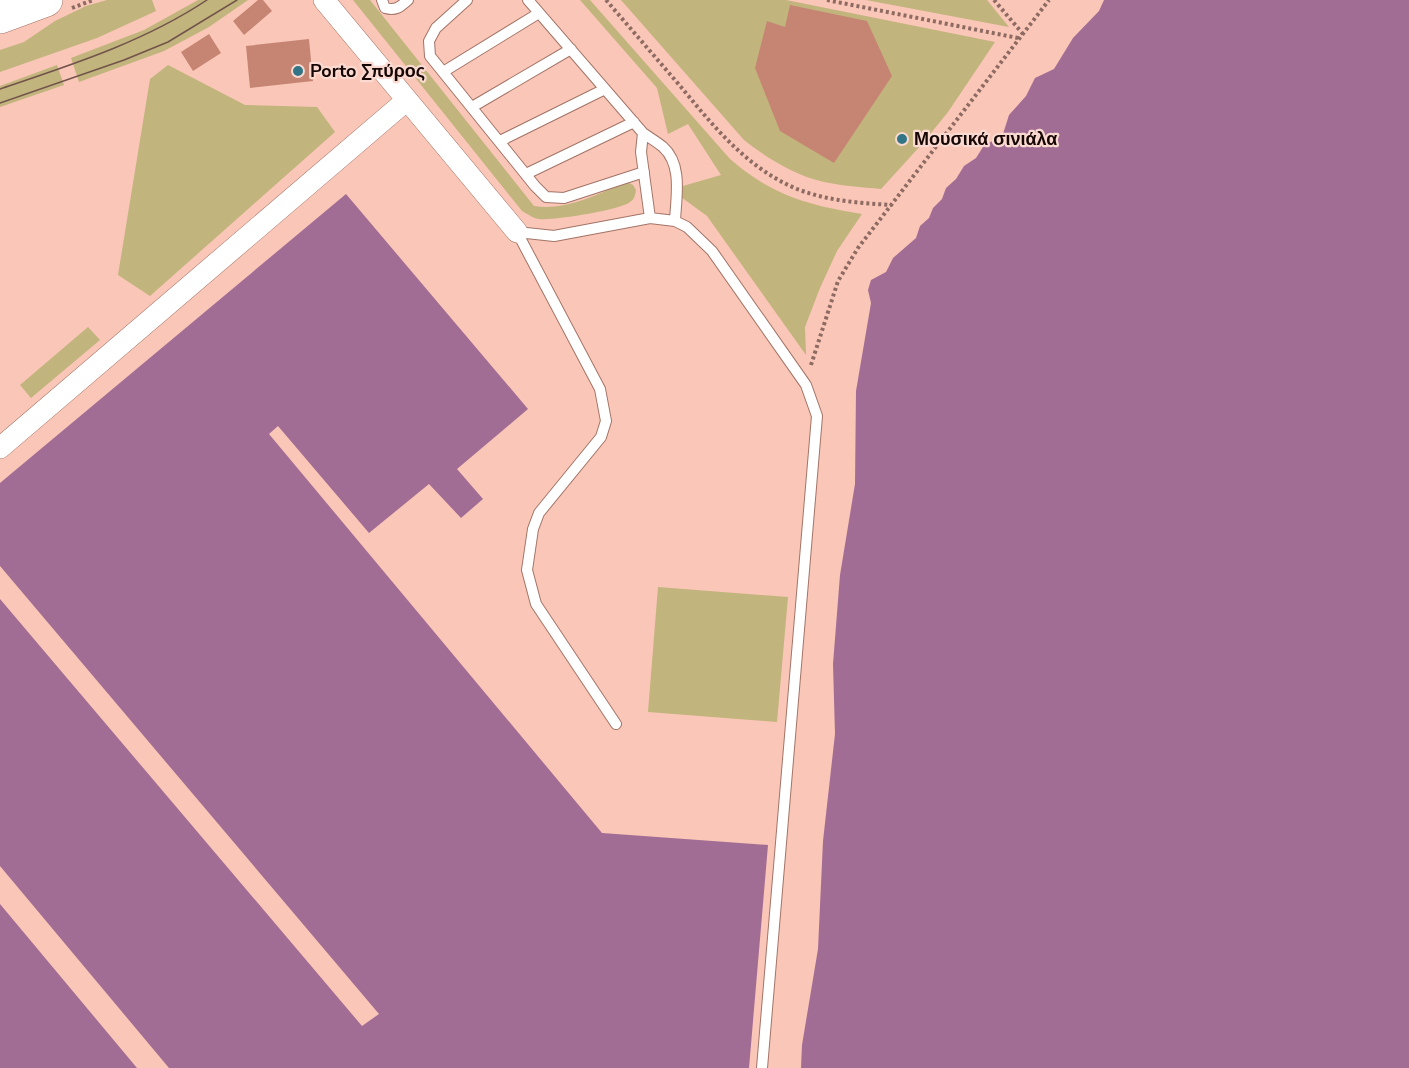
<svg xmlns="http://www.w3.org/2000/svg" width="1409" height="1068" font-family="'Nunito Sans',sans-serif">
<rect width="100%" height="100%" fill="#fac6b7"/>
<path fill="#c1b47c" d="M107,0H152L156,11L97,38L0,72V50L24,42L55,21L86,6Z
M198,0H248L209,27L164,51L79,82L71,58L144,30Z
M353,0H370L534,206C567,211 597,194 627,182L633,185L636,190C635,195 635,199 630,202C621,210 551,221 539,219C532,218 528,214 522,211Z
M580,0H590L730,159C773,196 808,205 862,214L837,251L820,288L805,327L806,355L707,216L681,197L680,191L683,186L721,175L688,124L668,134L657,88Z
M621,0H786L995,42L948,112L922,144L881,189C862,187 842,186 824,182C794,175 767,158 744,140Z
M866,0H987L1009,27Z
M57,65L64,85L0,107V86Z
M168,65L245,105L317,107L335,132L150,296L118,275L150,79Z
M88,327L100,340L31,398L20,385Z
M658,587L788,597L777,722L648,712Z"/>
<path fill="#a16d94" d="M1104,0H1409V1068H801L802,1045L818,949L823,841L835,734L833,664L840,575L855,484L856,391L871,303L868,290L871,280L886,272L893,258L916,238L920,226L929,218L933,208L942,199L946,188L956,179L964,166L976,158L983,147L1003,134L1009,115L1026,96L1035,78L1054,69L1073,38L1099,11Z
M346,194L528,409L457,469L483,499L461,518L429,484L369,533L278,426L269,434L602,833L768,845L749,1068H169L0,866V599L362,1026L379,1014L0,566V483Z
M0,904L137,1068H0Z"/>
<path fill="#c68573" d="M258,0H263L272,11L244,35L233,21Z
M790,5L867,21L892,76L834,163L780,131L755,68L767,21L785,27Z
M209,34L221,53L193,71L181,52Z
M309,39L313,81L250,88L246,46Z"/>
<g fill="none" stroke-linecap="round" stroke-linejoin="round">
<g stroke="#a37467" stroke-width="12">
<path id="service" d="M382,0L385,8C396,11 400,7 408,0
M467,0L436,28L429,41L430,56L535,186L546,197L564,198L644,172
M528,0L643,133C650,138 657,142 663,147C683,165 676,197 675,221
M443,72L539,13
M472,107L571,49
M643,133L641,152L650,218
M500,141L605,89
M526,174L634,122
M517,232L554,236L650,218L675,221L687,227L712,251L806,385L817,416L762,1068
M517,232L600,389L606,421L601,437L539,513L533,529L527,570L536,604L616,724"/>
</g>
<g stroke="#a37467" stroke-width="22">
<path id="minor" d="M324,0L517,232
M0,448L407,100"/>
</g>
<g stroke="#a37467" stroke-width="34">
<path id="trunk" d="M0,17L46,0"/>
</g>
<path stroke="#8e6b62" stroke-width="4" stroke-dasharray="3 3" stroke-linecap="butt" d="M606,0C631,29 656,58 681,87C715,128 747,168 797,189C828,201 859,203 892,205
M827,0L1018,38
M994,0L1023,34
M72,8L93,0
M811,365L838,281L858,248L1049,0"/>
<use href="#service" stroke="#fff" stroke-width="10"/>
<use href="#minor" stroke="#fff" stroke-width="21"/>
<use href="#trunk" stroke="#fff" stroke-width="33"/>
<path stroke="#72534c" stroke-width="1.5" d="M0,89C71,65 144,42 207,0
M0,103L124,60L168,42L237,0"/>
</g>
<g fill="#327586" stroke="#f9d9d0" stroke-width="2">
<circle cx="298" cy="71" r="6"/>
<circle cx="902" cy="139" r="6"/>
</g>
<g text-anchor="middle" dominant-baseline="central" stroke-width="4.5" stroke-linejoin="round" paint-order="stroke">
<g font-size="18" font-weight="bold" fill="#170704" stroke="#f9d9d0" text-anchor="start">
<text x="310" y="71">Porto Σπύρος</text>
<text x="914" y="139">Μουσικά σινιάλα</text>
</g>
</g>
</svg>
